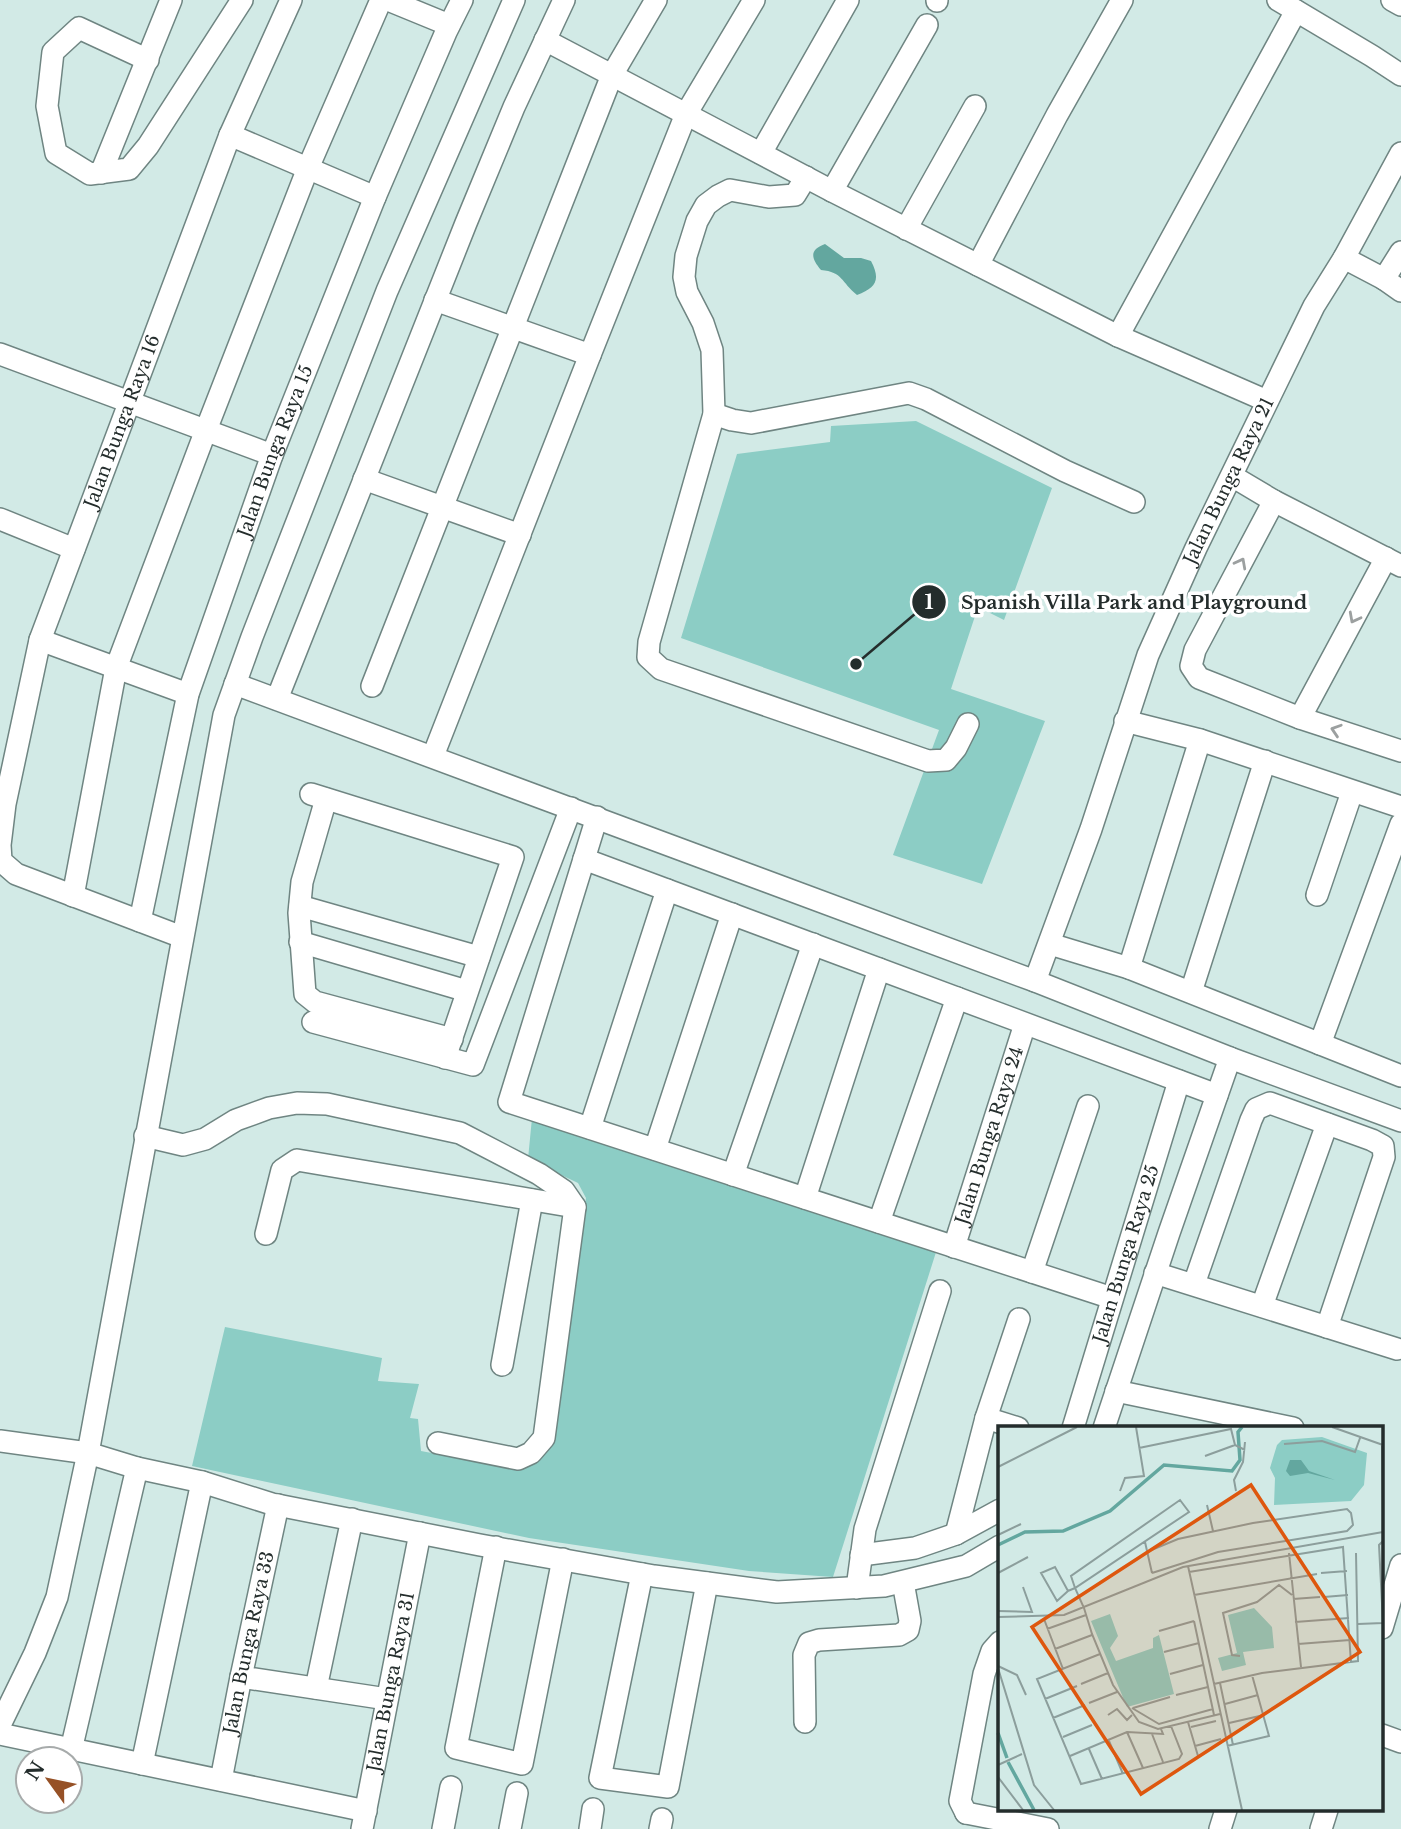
<svg xmlns="http://www.w3.org/2000/svg" width="1401" height="1829" font-family="'Libre Baskerville',serif">
<rect width="100%" height="100%" fill="#d2eae6"/>
<path fill="#8ccdc5" d="M916,421L1052,488L1004,620L978,607L951,689L1045,721L982,884L893,855L939,730L681,638L737,454L830,442L831,426Z
M532,1118L937,1249L833,1577L749,1571L529,1538L192,1466L225,1327L382,1358L378,1381L419,1384L410,1418L418,1419L421,1451L522,1470L551,1443L586,1198L578,1183L528,1159Z"/>
<path fill="#63a79f" d="M825,244L844,258H861L871,261C881,280 876,288 857,295C841,282 843,272 821,270C811,258 809,250 825,244Z"/>
<g fill="none" stroke-linecap="round" stroke-linejoin="round">
<g stroke="#6f8582" stroke-width="24">
<g id="minor">
<path d="M388,0L449,25"/>
<path d="M1278,0L1372,56L1401,75"/>
<path d="M1392,0L1401,5"/>
<path d="M937,1V0"/>
<path d="M545,40L832,191L1118,336L1267,401"/>
<path d="M148,60L79,28L53,52L47,106L56,153L90,174L129,169L148,146L242,0"/>
<path d="M230,135L375,197"/>
<path d="M761,153L848,0"/>
<path d="M101,173L171,0"/>
<path d="M806,177L795,195L769,197L730,190L718,196L706,205L697,221L686,256L684,277L687,292L703,323L712,350L714,414L649,642L648,657L661,669L928,761L946,760L956,748L968,724"/>
<path d="M832,191L927,25"/>
<path d="M906,229L975,106"/>
<path d="M1344,258L1384,279L1401,291"/>
<path d="M978,265L1057,115L1122,0"/>
<path d="M1384,279L1401,252"/>
<path d="M435,300L590,355"/>
<path d="M1118,336L1296,11"/>
<path d="M0,354L272,455"/>
<path d="M714,414L732,420L751,423L909,393L926,399L1065,471L1134,502"/>
<path d="M1232,476L1274,501L1401,566"/>
<path d="M364,479L520,535"/>
<path d="M1274,501L1195,650L1191,666L1199,678L1300,718L1401,751"/>
<path d="M0,519L74,549"/>
<path d="M40,640L188,694"/>
<path d="M235,684L1035,981L1230,1058L1401,1121"/>
<path d="M372,686L612,75L656,0"/>
<path d="M277,699L466,223L514,107L564,0"/>
<path d="M1300,718L1386,558"/>
<path d="M1125,721L1200,740L1401,807"/>
<path d="M433,756L590,355L686,114L754,0"/>
<path d="M311,794L513,857L445,1058"/>
<path d="M326,799L302,882L299,913L305,994L315,1002L452,1039"/>
<path d="M597,817L509,1102L1112,1298"/>
<path d="M584,859L1217,1095"/>
<path d="M1317,895L1352,792"/>
<path d="M73,896L116,668L206,430L308,168L381,0"/>
<path d="M300,906L479,957"/>
<path id="s1" d="M140,921L188,694L272,455L375,197L446,32L462,0"/>
<path id="s2" d="M182,937L16,874L1,861L0,845L5,804L40,640L230,135L291,0"/>
<path d="M300,942L467,991"/>
<path d="M1050,944L1129,968L1401,1076"/>
<path d="M1129,968L1200,740"/>
<path id="s3" d="M1035,981L1091,829L1148,655L1196,548L1314,306L1344,258L1401,153"/>
<path d="M1191,992L1265,761"/>
<path d="M313,1022L473,1065L571,808"/>
<path d="M1320,1044L1401,824"/>
<path d="M590,1128L667,890"/>
<path d="M145,1136L183,1145L205,1139L236,1120L269,1108L297,1103L327,1104L460,1133L539,1174L564,1191L575,1207L544,1438L531,1453L518,1459L438,1443"/>
<path d="M655,1149L732,914"/>
<path d="M733,1175L813,944"/>
<path d="M805,1198L879,969"/>
<path d="M879,1222L957,998"/>
<path d="M266,1234L282,1170L297,1160L575,1207"/>
<path id="s4" d="M954,1247L1025,1024"/>
<path d="M1032,1272L1088,1106"/>
<path d="M1155,1273L1397,1349"/>
<path d="M1194,1284L1251,1120L1256,1109L1270,1103L1372,1140L1383,1146L1384,1157L1327,1327"/>
<path d="M1262,1306L1327,1124"/>
<path d="M502,1365L532,1200"/>
<path d="M1116,1391L1293,1428"/>
<path d="M986,1418L1018,1428"/>
<path id="s5" d="M1073,1428L1179,1081"/>
<path d="M1104,1428L1169,1233L1230,1058"/>
<path d="M0,1441L88,1453L137,1468L202,1482L272,1504L480,1545L654,1576L777,1592L884,1586L966,1566L1000,1546"/>
<path d="M956,1534L986,1418L1019,1319"/>
<path d="M496,1547L456,1748L522,1764L563,1559"/>
<path d="M861,1555L915,1548L956,1534L1000,1510"/>
<path d="M642,1574L600,1778L668,1787L707,1583"/>
<path d="M857,1588L865,1529L940,1291"/>
<path d="M1382,1628L1401,1565"/>
<path d="M241,1677L387,1699"/>
<path d="M316,1688L352,1519"/>
<path d="M805,1722L804,1655L809,1643L819,1640L899,1635L908,1630L910,1621L903,1582"/>
<path d="M0,1725L35,1653L57,1597L88,1453L224,715L252,637L387,291L514,0"/>
<path d="M0,1734L366,1811"/>
<path d="M1382,1735L1401,1742"/>
<path d="M71,1750L137,1468"/>
<path d="M142,1764L202,1482"/>
<path id="s6" d="M221,1780L241,1677L278,1505"/>
<path d="M966,1813L960,1801L984,1674L992,1651L1000,1642"/>
<path d="M966,1813L1048,1829"/>
<path id="s7" d="M362,1829L420,1533"/>
<path d="M443,1829L451,1787"/>
<path d="M510,1829L517,1793"/>
<path d="M590,1829L593,1809"/>
<path d="M660,1829L662,1819"/>
<path d="M1220,1829L1226,1810"/>
<path d="M1321,1829L1327,1810"/>
</g>
</g>
<use href="#minor" stroke="#fff" stroke-width="21"/>
</g>
<defs><path id="oneway-chevron" d="M-2-3.5L2.5 0L-2 3.5" fill="none" stroke-width="1.6" stroke-linecap="round" stroke-linejoin="round" transform="scale(1.75)"/></defs>
<g stroke="#9ca0a0">
<use href="#oneway-chevron" transform="translate(1241 563) rotate(-62)"/>
<use href="#oneway-chevron" transform="translate(1354 618) rotate(118)"/>
<use href="#oneway-chevron" transform="translate(1336 730) rotate(-162)"/>
</g>
<g text-anchor="middle" dominant-baseline="central" stroke-width="7" stroke-linejoin="round" paint-order="stroke">
<g font-size="18" fill="#242d2c" stroke="#fff">
<text stroke="none"><textPath href="#s2" startOffset="656">Jalan Bunga Raya 16</textPath></text>
<text stroke="none"><textPath href="#s1" startOffset="490">Jalan Bunga Raya 15</textPath></text>
<text stroke="none"><textPath href="#s3" startOffset="537">Jalan Bunga Raya 21</textPath></text>
<text stroke="none"><textPath href="#s4" startOffset="117">Jalan Bunga Raya 24</textPath></text>
<text stroke="none"><textPath href="#s5" startOffset="182">Jalan Bunga Raya 25</textPath></text>
<text stroke="none"><textPath href="#s6" startOffset="140">Jalan Bunga Raya 33</textPath></text>
<text stroke="none"><textPath href="#s7" startOffset="150">Jalan Bunga Raya 31</textPath></text>
</g>
</g>
<g transform="translate(998 1426)">
<rect width="385" height="385" fill="#d2eae6"/>
<path d="M324,11L369,27L366,59L353,75L276,79L277,52L272,42L279,19L284,14ZM256,182L274,201L276,222L245,226L248,239L224,245L220,232L239,227L230,189ZM112,188L120,210L112,222L118,235L155,222V212L161,209L176,268L129,281L93,195Z" fill="#8ccdc5"/>
<path d="M292,34H303L311,45L337,54L310,47L292,50L288,45Z" fill="#63a79f"/>
<path fill="none" stroke="#63a79f" stroke-width="3.5" d="M0,119L27,106L65,105L112,85L166,39L234,45L242,34L240,6L244,1M0,307L9,332M10,336L36,384"/>
<path fill="none" stroke="#8c9e9c" stroke-width="2" d="M334,1L385,19M286,18L324,15L357,26L362,12M384,18L385,87M141,22L233,3L237,19L247,24M207,30L237,19M0,41L79,1M122,65L127,52L146,50L138,1M238,65L236,54L245,36L247,16M209,79L215,105M0,109L23,98M147,116L154,147M151,125L180,113L255,97L349,83L353,87L355,99L349,105L220,126L154,147M291,127L303,241M190,140L244,384M191,146L345,121L353,237M0,147L30,131M323,147L349,145M70,165L59,175L43,147L57,141L70,165L77,162L191,86L182,74L73,150L77,162L86,182L94,208L115,259L141,296L160,303L222,288M196,169L319,148M326,171L350,169M295,173L322,171M0,185L34,186L25,161M0,191L66,189L185,141L385,106M46,193L65,243M196,195L216,289M297,196L351,192M385,197L381,119L385,115M360,198L385,197M49,203L88,189M161,205L196,195M300,218L352,214M57,223L94,209M166,226L201,217M102,228L39,253L83,358L181,333L184,328L173,300M242,230L234,229L225,187L259,176L281,159L294,169M0,240L19,249L28,269M0,242L36,359L56,384M172,248L205,239M222,257L235,319M83,258L110,247M216,258L264,247L360,235L358,127M178,269L210,261M47,273L79,260M91,277L119,266M227,278L260,269M134,282L161,298L215,283M135,282L172,271M110,289L119,283L129,294L134,289M55,292L87,279M190,296L200,330M231,297L266,289M193,301L218,295M129,306L145,342M154,308L165,336M65,311L94,299M111,315L125,348M197,320L223,313M229,320L271,310L254,249M91,323L104,353M72,330L129,306L165,308L163,303M0,339L24,328M0,351L25,384"/>
<path fill="#de570e" fill-opacity="0.15" stroke="#de570e" stroke-width="3.5" d="M253,59L362,226L143,368L34,201Z"/>
<rect width="385" height="385" fill="none" stroke="#242d2c" stroke-width="3.5"/>
</g>
<path fill="none" stroke="#242d2c" stroke-width="2.5" d="M856 664L929 602"/>
<g fill="#242d2c" stroke="#fff" stroke-width="2.5">
<circle cx="856" cy="664" r="7"/>
<circle cx="929" cy="602" r="18"/>
</g>
<g font-size="21" text-anchor="middle" font-weight="bold" fill="#fff">
<text x="929" y="609">1</text>
</g>
<g font-size="19" text-anchor="middle" font-weight="bold" fill="#242d2c" stroke="#fff" stroke-width="7" stroke-linejoin="round" paint-order="stroke">
<text x="1134" y="609">Spanish Villa Park and Playground</text>
</g>
<g transform="translate(49 1780) rotate(303)"><circle r="33" fill="#ffffff" stroke="#a7abab" stroke-width="2"/>
<path d="M0-5L12 26L0 18L-12 26Z" fill="#965126"/>
<text y="-10" font-size="19" font-weight="bold" text-anchor="middle" fill="#242d2c">N</text>
</g>
</svg>
